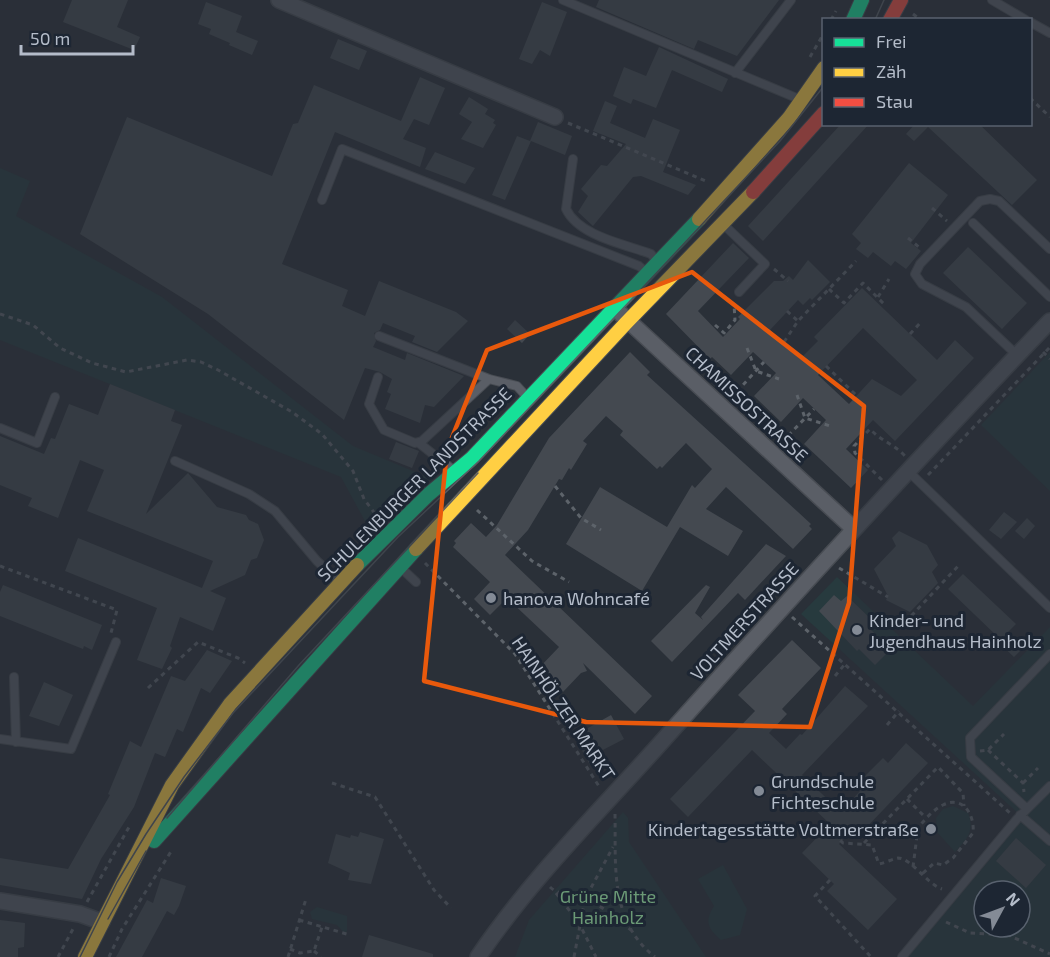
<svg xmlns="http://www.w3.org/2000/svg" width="1050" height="957" font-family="'Exo 2',sans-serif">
<rect width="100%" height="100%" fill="#2a3038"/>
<path fill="#273a3e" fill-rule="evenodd" d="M0,168L30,181L16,216L162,297L353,446L432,479L384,507L366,523L341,477L0,340Z
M1050,352V491L981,425Z
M837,577L973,706L1050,627V957H902L1020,815L801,614ZM984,891H1020V927H984Z
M953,806L968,813C975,831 967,839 955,852L937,832L936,818L943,809Z
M623,812L628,818L629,842L706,957H515L529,920Z
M723,865L747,909L740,935L721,940C708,929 704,921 714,906L698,879Z
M317,907L347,916V931L345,934L337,925L312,919L310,912Z"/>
<path fill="#444950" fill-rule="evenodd" d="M72,0H128L117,27L140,37L134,50L63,22Z
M599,0H779L737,56L698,40L694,49L596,7Z
M206,2L242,16L236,32L258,41L252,55L229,45L230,43L209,34L211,29L198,24Z
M542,2L567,12L550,56L540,50L532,64L519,59Z
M338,39L367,51L359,70L330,58Z
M659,47L728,79L722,92L672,70L656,108L633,99L631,104L613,96L624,67L646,76Z
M420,77L445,88L429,125L414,119L403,139L426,148L420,167L335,132L282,264L348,290L342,306L365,316L379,281L456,312L468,321L437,352L412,342L415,336L383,323L380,330L374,333L376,341L373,347L405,360L407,353L464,376L434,407L425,405L420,423L385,409L391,394L387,392L392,379L380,372L365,368L344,420L208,314L80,234L127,117L272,176L293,124L298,123L314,85L401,121Z
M469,97L488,109L485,114L495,120L493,123L496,125L483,148L461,139L472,122L459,114Z
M605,101L617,106L610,123L645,138L653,119L680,130L663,172L696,185L688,195L641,176L633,177L593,226L578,212L588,196L581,189L601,165L607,166L626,144L593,131Z
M538,122L572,136L565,155L531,141L505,200L492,195L517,136L530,141Z
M841,124H869L763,241L748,226Z
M915,124H979L1037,180L1012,205L928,127L914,141L906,134Z
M435,152L475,168L465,184L425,169Z
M909,163L948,195L911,243L921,251L906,269L895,261L891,266L873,252L868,258L856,249L861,243L852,234Z
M733,243L749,258L698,311L723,337L740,319L738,317L774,281H783L789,276L793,280L808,260L830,282L812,300L810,298L803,305L798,300L770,330L800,359L818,341L814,337L862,288L937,360L955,340L974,358L895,441L873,420L846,449L868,470L851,488L804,444L826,420L803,398L781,422L754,396L776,373L753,352L731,375L712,357L710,359L666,314ZM863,328L917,380L901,396L872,379L849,404L818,375Z
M968,247L1027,303L1002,329L943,273Z
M515,320L530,334L522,343L507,329Z
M630,352L650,372L647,375L798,512L811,524L809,526L812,529L793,549L726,487L706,509L743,531L728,556L680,527L642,591L566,544L600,487L667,527L692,485L695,488L712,469L686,443L662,468L660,466L657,469L620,435L623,431L606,416L583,441L587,444L571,470L569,468L562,480L559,479L528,530L505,555L652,696L635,714L583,663L587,671L581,673L563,692L538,669L559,647L507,598L490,615L474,599L490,582L453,547L456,543L454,541L471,523L486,537L497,525L549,438Z
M110,384L175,410L171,421L182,425L146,514L188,473L217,507L246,515L249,520L258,524L264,540L257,558L251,560L245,575L210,591L226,598L213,631L180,617L170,646L172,648L162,669L137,660L157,608L65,571L78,538L202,588L213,561L87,511L104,470L80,460L58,518L28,506L32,498L0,485V436L44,454L51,438L55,439L69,404L98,415Z
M396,442L419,451L412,468L389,459Z
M1004,512L1017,522L1001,539L989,530Z
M1027,518L1035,526L1024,539L1015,531Z
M899,531L927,545L938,565L932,572L938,583L910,612L886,600L888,596L874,569L896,546L892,538Z
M766,544L786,556L745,600L738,593L672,662L651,641L706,585L710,587L695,613L703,620L701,617Z
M963,574L1016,624L1008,632L1024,647L1014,657L998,642L1000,639L948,589Z
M3,585L102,625L92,650L84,646L83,649L0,616V592Z
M834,595L841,601L847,596L876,624L871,630L891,649L875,665L859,649L857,651L819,611Z
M792,640L821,668L782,709L787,714L769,733L786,749L800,734L802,735L845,686L868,706L802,775L841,812L860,791L855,786L883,758L888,763L906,743L928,763L862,832L856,826L839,844L897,899L868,930L827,891L834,884L802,853L830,824L752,750L688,817L670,799L755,711L738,695Z
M207,650L232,661L210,693L201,688L183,732L177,729L165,757L155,753L134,807L101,859L82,899L0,885V858L68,869L110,795L108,794L130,741L141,747L171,676L185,681Z
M44,682L73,695L59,726L29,716Z
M611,715L624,739L597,753L601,760L590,765L574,736Z
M360,832L384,839L371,884L348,880L350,873L328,863L336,834L350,838L351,835L358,837Z
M1016,838L1046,865L1026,888L996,861Z
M161,878L186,886L179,906L174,915L167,911L142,957H116L147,900L153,903Z
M0,920L25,923L24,947L18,948V957H0Z
M369,935L433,954V957H362Z"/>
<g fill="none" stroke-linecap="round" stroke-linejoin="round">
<g stroke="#484c53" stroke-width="10">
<path id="lane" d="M563,0L799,99
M992,0L1026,20
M1030,22L1050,33
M735,73L791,0
M573,159L566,209C579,236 624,244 651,254L656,260
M322,200L342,149L639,266L645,271
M973,223L1050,297
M724,225L765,264L739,292
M379,336L489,379
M1017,355L966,307L922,284L915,274L920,264L980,201L990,199L999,201L1050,249
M378,377L369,404L384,430L415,443L422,441L489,379L517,386L527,397
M0,428L37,443L55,397
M419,443L453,470
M175,461L249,494L275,511L317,561L340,582
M908,471L1050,608
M400,567L416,582
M14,677L16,742
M0,739L71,749L116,642
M1026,808L971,757L970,738L1050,654
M1020,815L1050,841
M902,957L1017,819L1050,786"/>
</g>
<g stroke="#484c53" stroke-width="18">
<path id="street" d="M279,0L555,117
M621,314L854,529
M0,901L80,914L102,922
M478,957C532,877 602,809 666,737C792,596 919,457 1050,321"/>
</g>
<g stroke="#484c53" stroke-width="16">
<path id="fast" d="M853,20L862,0
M357,565L429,494L471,459L699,219
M154,841L416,549"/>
</g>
<g stroke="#484c53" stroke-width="16">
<path id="slow" d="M699,219L789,118L824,68
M416,549L626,323L753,192
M85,957L172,785L230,704L357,565"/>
</g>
<g stroke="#484c53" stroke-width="16">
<path id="jam" d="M890,20L901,0
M753,192L824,113"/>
</g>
<path stroke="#5d636a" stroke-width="3" stroke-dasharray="4.5 4.5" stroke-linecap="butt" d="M913,14L921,20
M831,20L836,11
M810,57L824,33
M1030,98L1050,117
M568,123L708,182
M932,208L947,221
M908,238L920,248
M774,269L788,281
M829,289L844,303L863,283L885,305
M878,297L889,279
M787,311L798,321
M0,314L33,325L60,348L92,363L126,372L187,360L201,362L218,370L292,412L322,434L353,471L364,499L379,519
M715,325L724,333L735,320L734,304
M910,334L922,321
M784,342L798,321L856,261
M747,348L756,371L779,379
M1043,352L1050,359
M826,366L857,396
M797,395L805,418L830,426
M731,398L764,362
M782,442L814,409
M928,475L1050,347
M882,480L855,453L854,446L870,429C881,441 894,444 905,456
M555,486L581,518L601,530
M477,510L532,561L569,582
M425,563L515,654L600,788
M0,566L117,610L111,633
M839,568L888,597
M792,617L1010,813
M899,629L960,564
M835,676L845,664
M148,688L198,642L238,658L245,663
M887,725L899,711
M988,750L1023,783L1024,792
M980,751L988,750L1004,734
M332,783L375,797L434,890L451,908
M1023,783L1038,768
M907,799L926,818
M615,814C616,865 609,921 655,957
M834,834L843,843L872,845L879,864C885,863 892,859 898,858C911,858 927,884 942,889
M864,843L938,767L963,793L964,806
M913,867L918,828C925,819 933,810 943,805C963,795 975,815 973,833L953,858L943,865L934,863L921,875
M830,880L815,896L871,957
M550,887C559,896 574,894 585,899C603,906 618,919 632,931
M556,893L579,923L596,957
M87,902L129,827
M299,920L350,935
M946,922L970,933L1008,935L1050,954
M290,949L300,953L314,951L322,927
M314,951L321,957
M58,957L74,927
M109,957L122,929L172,850
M288,957L306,899
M574,957L585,899L613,847"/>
<use href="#lane" stroke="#5a5e66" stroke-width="8"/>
<use href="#street" stroke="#5a5e66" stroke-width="15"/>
<use href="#fast" stroke="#16e098" stroke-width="14"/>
<use href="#slow" stroke="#ffcf43" stroke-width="14"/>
<use href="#jam" stroke="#f24e42" stroke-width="14"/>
<path stroke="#595d64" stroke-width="1.5" d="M875,20L884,0
M167,818L299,665L478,473
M108,919L146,851
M80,957L117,882L146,834L184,777L233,713L398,537L479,461L663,266L780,141L824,86"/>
</g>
<path d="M0 0H1050V957H0ZM692,272L864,406L849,603L810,727L586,722L424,681L447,450L487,350Z" fill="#2a3038" fill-opacity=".55" fill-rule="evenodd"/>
<path fill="none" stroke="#e8590c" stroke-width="4.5" stroke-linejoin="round" d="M692,272L864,406L849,603L810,727L586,722L424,681L447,450L487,350Z"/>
<g fill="#848b96" stroke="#1d2633" stroke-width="2">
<circle cx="491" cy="598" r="6"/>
<circle cx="857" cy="630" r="6"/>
<circle cx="759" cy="791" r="6"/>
<circle cx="931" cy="829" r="6"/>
</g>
<g text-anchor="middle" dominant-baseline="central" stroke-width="6" stroke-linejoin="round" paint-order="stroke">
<g font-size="18" fill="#b4bcc9" stroke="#1d2633">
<text transform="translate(747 404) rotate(43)">CHAMISSOSTRASSE</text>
<text transform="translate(414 484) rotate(-45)">SCHULENBURGER LANDSTRASSE</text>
<text transform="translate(744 621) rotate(-48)">VOLTMERSTRASSE</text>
<text transform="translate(564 708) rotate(56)">HAINHÖLZER MARKT</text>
</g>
<g font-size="18" fill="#b4bcc9" stroke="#1d2633" text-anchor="start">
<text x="503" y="598">hanova Wohncafé</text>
<text x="869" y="620">Kinder- und<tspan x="869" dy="21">Jugendhaus Hainholz</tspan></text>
<text x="771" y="781">Grundschule<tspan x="771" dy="21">Fichteschule</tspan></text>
<text x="919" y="829" text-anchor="end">Kindertagesstätte Voltmerstraße</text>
</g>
<g font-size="18" fill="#6b9a76" stroke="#1d2633">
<text x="608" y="896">Grüne Mitte<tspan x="608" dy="21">Hainholz</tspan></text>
</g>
</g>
<rect x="822" y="18" width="210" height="108" fill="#1d2633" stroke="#59626f" stroke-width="1.5"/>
<rect x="834" y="38" width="30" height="9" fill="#16e098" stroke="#59626f" stroke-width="1.5"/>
<text x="876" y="48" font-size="18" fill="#b4bcc9">Frei</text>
<rect x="834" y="68" width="30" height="9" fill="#ffcf43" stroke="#59626f" stroke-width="1.5"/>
<text x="876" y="78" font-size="18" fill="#b4bcc9">Zäh</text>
<rect x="834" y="98" width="30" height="9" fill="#f24e42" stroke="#59626f" stroke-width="1.5"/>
<text x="876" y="108" font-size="18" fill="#b4bcc9">Stau</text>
<g transform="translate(1002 909) rotate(49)"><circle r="28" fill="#1d2633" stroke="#59626f" stroke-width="1.5"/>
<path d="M0-4.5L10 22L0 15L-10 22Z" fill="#848b96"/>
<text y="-9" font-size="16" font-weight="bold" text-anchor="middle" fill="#b4bcc9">N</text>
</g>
<path d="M21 45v9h112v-9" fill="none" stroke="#b4bcc9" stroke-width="3"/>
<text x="30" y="45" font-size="18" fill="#b4bcc9" stroke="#1d2633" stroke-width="4.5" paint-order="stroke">50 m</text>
</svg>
